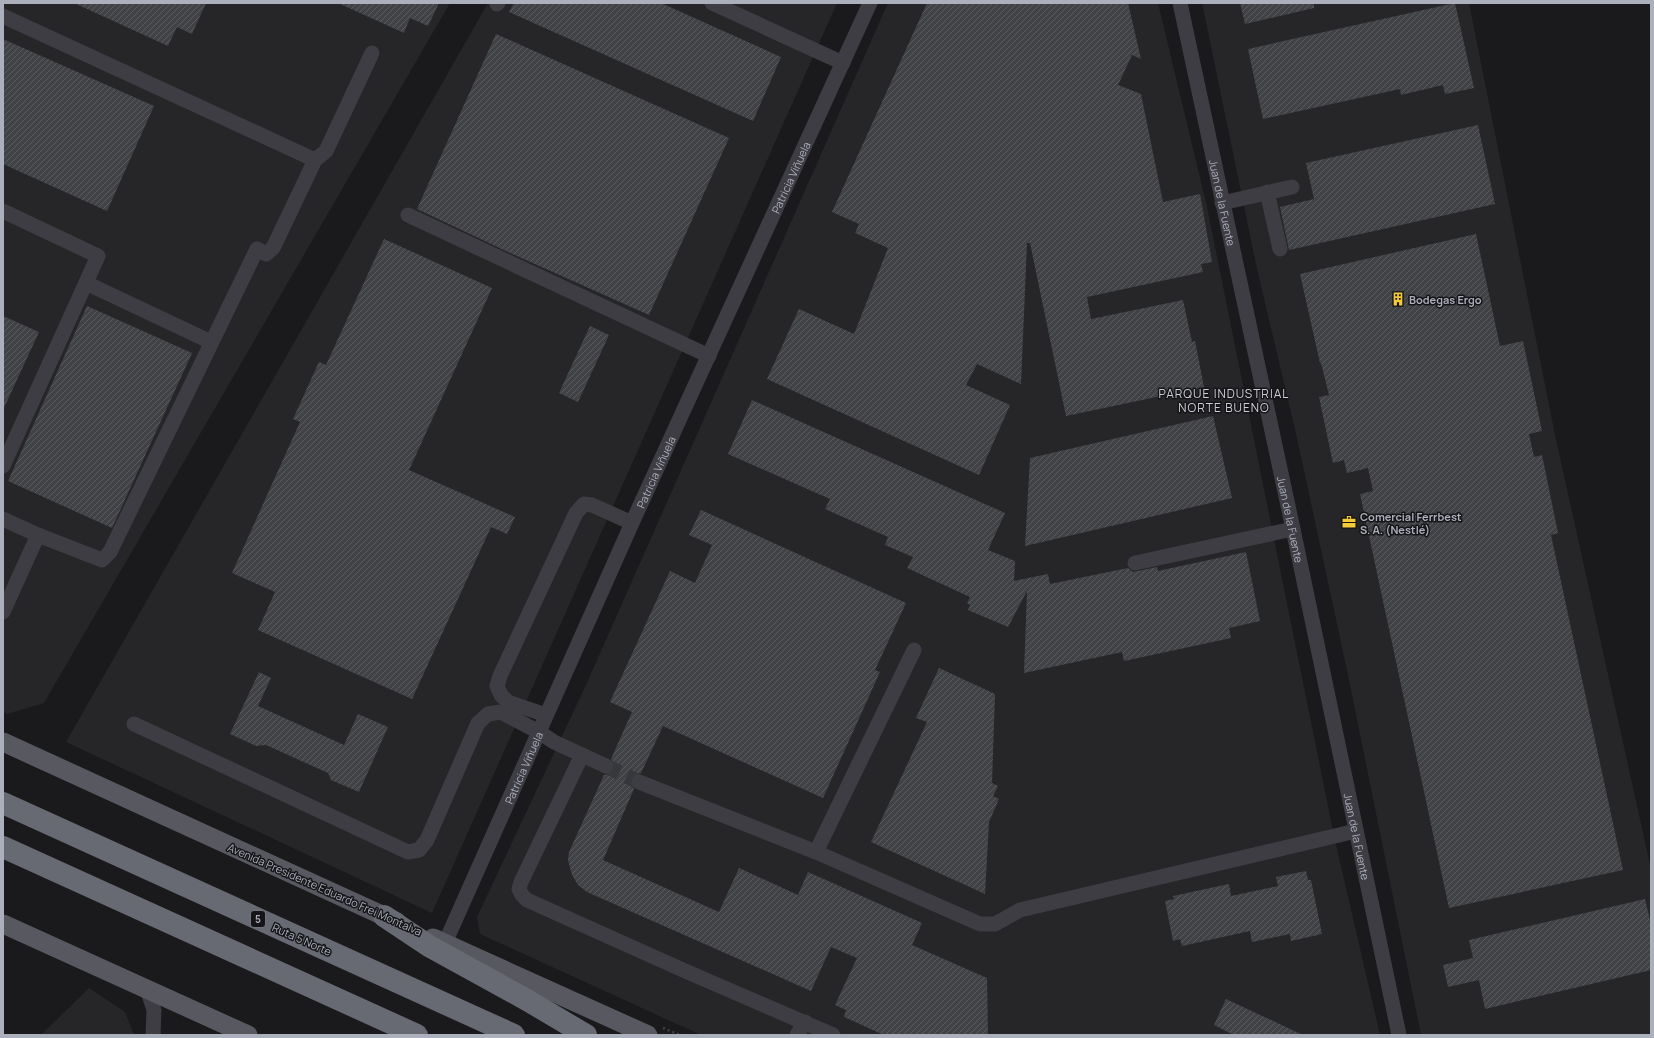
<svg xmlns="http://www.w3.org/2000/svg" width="1654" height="1038" font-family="Manrope,sans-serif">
<defs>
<pattern id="building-hatch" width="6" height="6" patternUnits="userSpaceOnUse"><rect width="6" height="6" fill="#414246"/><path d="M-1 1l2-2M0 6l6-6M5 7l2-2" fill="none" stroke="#5a5b5f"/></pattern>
</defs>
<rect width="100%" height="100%" fill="#1a1a1c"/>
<path fill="#262629" d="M3,3H450L44,703L7,714L3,712Z
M488,3H837L432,913L66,742Z
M888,3H1158L1207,207L1334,836L1380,1035H701L480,934L477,917L586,685Z
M1202,3H1469L1555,435L1651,869V1035H1421L1348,675L1297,438L1257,269Z
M89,988L125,1012L134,1035H41Z"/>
<path fill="url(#building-hatch)" d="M74,3H206L192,34L177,27L168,46Z
M338,3H439L428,26L410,18L404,33Z
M514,3H661L781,57L753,121L509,12Z
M927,3H1128L1141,59L1132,55L1118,85L1141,94L1163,202L1200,194L1212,262L1201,264L1203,272L1087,297L1091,319L1183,300L1192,342L1195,341L1204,387L1066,416L1030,243H1027L1021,384L977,364L966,385L1010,405L979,475L767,379L799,309L854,334L888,248L855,233L859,224L832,212Z
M1240,3H1314V8L1245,24Z
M1455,3L1474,88L1445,94L1443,85L1401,95L1400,89L1263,119L1248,49Z
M496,34L729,138L649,315L508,252L417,209Z
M3,39L154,106L107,211L3,164Z
M1478,125L1495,204L1289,250L1280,207L1314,199L1306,163Z
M1476,234L1500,346L1523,341L1542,431L1529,434L1534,457L1542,455L1558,533L1551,535L1623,870L1449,908L1360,494L1373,491L1368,468L1347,473L1344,460L1333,463L1319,397L1329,395L1321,363H1320L1300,274Z
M384,239L492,288L409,470L515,517L507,534L491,527L412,699L258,630L275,592L232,573L300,422L293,419L319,362L326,365Z
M87,306L192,353L112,528L8,481Z
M3,316L39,332L3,410Z
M590,326L609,335L578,402L559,393Z
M752,400L1005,513L988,550L1015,561L1014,581L1048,574L1050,584L1128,568L1133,572L1157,567L1158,571L1246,552L1260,621L1229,628L1231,638L1124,661L1122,652L1024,673L1027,591L1008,627L968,610L970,605L967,603L970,597L907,568L913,557L885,545L888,537L825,509L830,499L728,454Z
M1213,416L1232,498L1025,546L1030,458Z
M701,510L906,603L875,670L880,672L823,798L663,726L641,773L634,775L631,778L630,784L634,789L603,860L719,912L739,868L798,895L808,872L922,923L912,945L987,978L988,1035H884L844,1017L846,1010L835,1005L857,958L831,947L811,991L587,892L578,885L572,875L568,860L569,852L604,775L611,774L614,769L615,765L611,759L632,712L610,702L670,571L695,583L712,545L689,535Z
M939,668L995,694L992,783L998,786L993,796L999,799L989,822L985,894L871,842L927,722L916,718Z
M259,672L271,678L258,706L344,745L358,714L388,727L359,792L331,780L328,773L266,745L256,746L230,734Z
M1306,871L1308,880H1311L1322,934L1291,941L1290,934L1252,942L1250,931L1182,946L1180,939L1173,941L1165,901L1174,899L1173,896L1229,884L1231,896L1278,886L1276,877Z
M1645,899L1651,924V970L1485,1009L1479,980L1448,987L1443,965L1473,958L1469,940Z
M1226,999L1303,1035H1234L1214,1025Z"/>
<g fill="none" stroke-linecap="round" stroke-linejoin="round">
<path stroke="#37383c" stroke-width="15" stroke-dasharray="15 8" stroke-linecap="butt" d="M606,766L639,782"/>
<path stroke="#414248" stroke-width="2.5" stroke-dasharray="2 3" stroke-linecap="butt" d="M663,1028L680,1035"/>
<g stroke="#3d3d43" stroke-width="15">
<path d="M712,3L843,63"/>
<path id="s1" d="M1180,3L1293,529L1399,1035"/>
<path d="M497,4L498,3"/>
<path d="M3,16L315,160L273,248L266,254L257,249L110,552L102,560L38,535"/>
<path d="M315,160L326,151L372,53"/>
<path d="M1267,192L1280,249"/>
<path d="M1222,203L1292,187"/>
<path d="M3,211L98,256L3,466"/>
<path d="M408,215L709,356"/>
<path d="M86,283L211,342"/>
<path d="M3,519L38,535L3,612"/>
<path d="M1135,563L1293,529"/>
<path d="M546,715L508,702L501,695L497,686L500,676L576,513L584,504L592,505L632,523"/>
<path d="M134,724L408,852L419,850L427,840L478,723L488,714L501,712L539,732L554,742L606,766"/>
<path d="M582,755L521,882L519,889L522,895L527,900L683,970L833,1035"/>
<path d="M639,782L816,852L980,924H995L1020,910L1356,831"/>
<path d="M816,852L914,650"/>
<path id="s2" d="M445,943L632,523L870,3"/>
<path d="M147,989L154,1010L153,1035"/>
<path d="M797,1035L805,1022"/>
</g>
<path stroke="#575860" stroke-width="19" d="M3,742L397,922
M3,924L248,1035
M433,938L648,1035"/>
<path stroke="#676973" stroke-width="22" d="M3,803L514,1035
M3,847L417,1035
M384,916L429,946L527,1000L586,1035"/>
</g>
<defs>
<g id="building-bare" transform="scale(1.08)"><path d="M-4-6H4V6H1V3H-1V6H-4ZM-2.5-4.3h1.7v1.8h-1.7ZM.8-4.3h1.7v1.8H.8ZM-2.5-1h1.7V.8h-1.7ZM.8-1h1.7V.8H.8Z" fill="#f5cb39" stroke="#151517" stroke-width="2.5" paint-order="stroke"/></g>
<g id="office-bare" transform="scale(1.08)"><path d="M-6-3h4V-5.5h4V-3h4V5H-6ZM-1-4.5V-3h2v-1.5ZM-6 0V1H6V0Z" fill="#f5cb39" stroke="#151517" stroke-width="2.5" paint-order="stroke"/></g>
</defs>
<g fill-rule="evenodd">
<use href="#building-bare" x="1398" y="299"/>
<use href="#office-bare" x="1349" y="522"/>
</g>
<g text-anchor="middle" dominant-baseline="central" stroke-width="3" stroke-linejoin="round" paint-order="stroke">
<rect fill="#151517" stroke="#7f818a" stroke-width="1" x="251" y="911" width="14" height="16" rx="3"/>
<g font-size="10" font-weight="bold" fill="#acafbc">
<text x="258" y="919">5</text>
</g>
<g font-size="11" fill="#acafbc" stroke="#151517">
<text stroke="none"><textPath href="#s2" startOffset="840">Patricia Viñuela</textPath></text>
<text stroke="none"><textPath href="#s1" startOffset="204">Juan de la Fuente</textPath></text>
<text stroke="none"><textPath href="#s2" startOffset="516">Patricia Viñuela</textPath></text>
<text stroke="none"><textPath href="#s1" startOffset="528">Juan de la Fuente</textPath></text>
<text stroke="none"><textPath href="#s2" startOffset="192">Patricia Viñuela</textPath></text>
<text stroke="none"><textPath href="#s1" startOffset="852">Juan de la Fuente</textPath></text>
<text transform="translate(325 889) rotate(24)">Avenida Presidente Eduardo Frei Montalva</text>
<text transform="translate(302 939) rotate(24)">Ruta 5 Norte</text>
</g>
<g font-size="11" font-weight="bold" fill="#acafbc" stroke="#151517" text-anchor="start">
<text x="1409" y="299">Bodegas Ergo</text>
<text x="1360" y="516">Comercial Ferrbest<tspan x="1360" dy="13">S. A. (Nestlé)</tspan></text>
</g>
<g font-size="12" letter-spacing="1" fill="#cdcfd8" stroke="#151517">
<text x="1224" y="393">PARQUE INDUSTRIAL<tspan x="1224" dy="14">NORTE BUENO</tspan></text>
</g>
</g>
<rect width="1654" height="1038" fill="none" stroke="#acafbc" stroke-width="8"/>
</svg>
